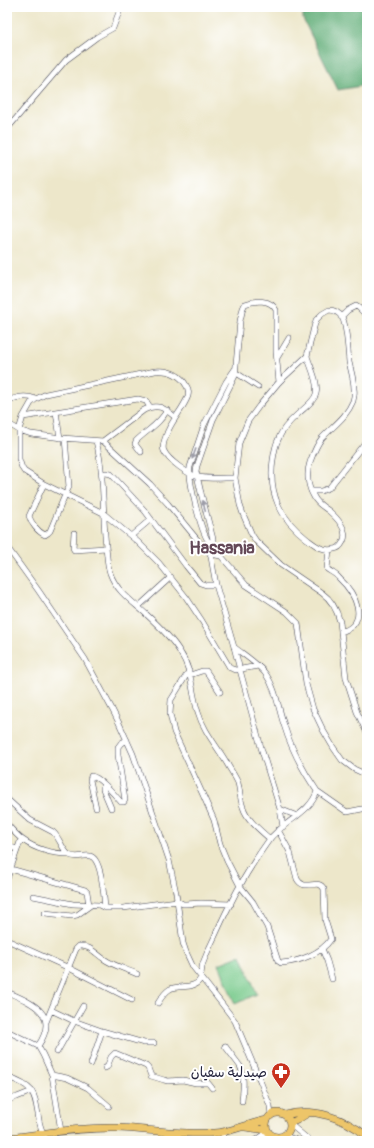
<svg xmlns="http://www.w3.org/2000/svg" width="374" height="1148" font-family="Pangolin,'Playpen Sans Arabic',sans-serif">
<rect width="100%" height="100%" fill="#fff"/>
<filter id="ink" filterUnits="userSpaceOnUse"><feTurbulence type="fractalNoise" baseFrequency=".025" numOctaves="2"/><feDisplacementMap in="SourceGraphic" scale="8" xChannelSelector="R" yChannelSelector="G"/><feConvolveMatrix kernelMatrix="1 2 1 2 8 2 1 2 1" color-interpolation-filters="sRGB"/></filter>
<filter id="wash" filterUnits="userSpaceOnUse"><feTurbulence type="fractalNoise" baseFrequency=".012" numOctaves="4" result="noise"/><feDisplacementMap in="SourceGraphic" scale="16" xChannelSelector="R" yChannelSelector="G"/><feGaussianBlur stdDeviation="0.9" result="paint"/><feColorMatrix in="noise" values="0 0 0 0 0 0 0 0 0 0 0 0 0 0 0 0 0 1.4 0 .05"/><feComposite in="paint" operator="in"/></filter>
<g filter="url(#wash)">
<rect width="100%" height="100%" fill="#ede7ca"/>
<path fill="#79ca8c" stroke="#4e7664" d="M241,955L257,994L235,1004L219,964Z"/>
<path fill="#62ae78" stroke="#42685a" d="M303,7H367V85L338,90L303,19Z"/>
</g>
<g filter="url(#ink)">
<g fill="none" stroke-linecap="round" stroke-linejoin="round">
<g stroke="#404050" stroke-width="6">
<path id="minor" d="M7,129L66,60L97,37L113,28L121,7
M341,317L348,310L356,306L359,308L367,316
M307,356C310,366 319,383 316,394C314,402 304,408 298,414C290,421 282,429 278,440C275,446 274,453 273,460C268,494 280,518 307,539C315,545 323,552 334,549C338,549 341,546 343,542C349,531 337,518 329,511C324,507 317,504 314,497C308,487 306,474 310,462C313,454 317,444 322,438C334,425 346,418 353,401C354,397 355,393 354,389C354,380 351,371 349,362C348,351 347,326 342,317C339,313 335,310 329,310L322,314L316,320L314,327L307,356L279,382L259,406L248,421L239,443L235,478L240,505L243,514L252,535L256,541L281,565L322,593C332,600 337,610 340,622L346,678L357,712L367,733
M277,358L289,338
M235,372L258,387
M279,382L276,352V310C271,299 255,300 245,304L243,308L240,321L235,376L213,420L197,466L196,471L201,493L213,539L211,544V557L216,585L234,647L240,670L262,751L280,809
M7,401C17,397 25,395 36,399
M56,412L60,438
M23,417L138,399L146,401L150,407
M7,423L19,430L31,434L62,438L103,441L144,410C158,403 164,408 175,417
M96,441C105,475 102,512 106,546C107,555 107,565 110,573C116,591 133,602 146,614C158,625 172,638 180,652C193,671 191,692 198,712C204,733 219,748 229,767C232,772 236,778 238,783C240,791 240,799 243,807C247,820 260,830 270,839
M103,441L150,484L168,504L200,543L210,549
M141,452L135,444L136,441C146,431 161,423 167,410
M101,474L106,473L111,474L145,511L186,566L200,583L206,585H216
M235,478C223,478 210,479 198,477C189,475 168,460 164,451C162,447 164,441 166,436C170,422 183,410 188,396C189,392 189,389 186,385C179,373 168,370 155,371L46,394L36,399L31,403L23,417L19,430V459L22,468L24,471L44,484L103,513L138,542L159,563L186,597L202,621L230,668L236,670L258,666
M44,484L29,516C31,523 38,532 45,535L48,533L50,531L65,495L69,487L65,438
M311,491H321L329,488L367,440
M74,533L73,548L74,550L106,548
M131,536L151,519
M211,544C209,542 208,541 207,539C200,527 188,480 190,467L204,425L226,382L235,369
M7,547L38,590L85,659L112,709L119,723L133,754L169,860L176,893L183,943L186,952L193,967L222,1004L235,1021L261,1083L270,1106L271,1115
M329,550L327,569C331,572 336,574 339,578C355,593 371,623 341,632
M210,554L221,556L246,585L287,612L298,623L306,684L313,709L323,730L333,747L342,760L354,769L367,775
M138,607L171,577
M189,671L171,700L170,714L174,732L203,795L214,820L220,844L227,861L240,886L253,902L267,927L278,961L281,963C298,962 321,954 331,939L325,920L324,889C318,877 305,893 297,879L290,852L278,830
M190,675L202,671H206L220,692
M103,783V789L111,808
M317,791L347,812L367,808
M7,799L30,820L53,832C60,838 62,850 69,855C76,859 83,855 90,856C102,858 104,898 105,908
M96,808L90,780L91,776C100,777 114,794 121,802H124L125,800L118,755V747L121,743L127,740
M7,824C12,830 17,836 23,840C35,849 53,854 68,854
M283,827L280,809L297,816
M7,846L17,849
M7,868L85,890L87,892L89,905
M7,879L21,839
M33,896L73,904L99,905L105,908H123L177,901L183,904H186L201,903L231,904
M45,913L72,916L77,915L91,905
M7,940L69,968L132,1000
M322,949L327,961L332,979
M7,992C33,1003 60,1014 38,1046
M158,1003C161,998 165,992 170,989C178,985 193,989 199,981C202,976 201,968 203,963C206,955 210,946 214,938C229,904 247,870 269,840C282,822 311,813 317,791C303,771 291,748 284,725C278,707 276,688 265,673C257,663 244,655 234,647
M51,1010L74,1021L102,1031L144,1043H154
M46,1022L76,949L79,946C90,945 96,954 104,959C114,966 126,969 137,974
M7,1031L38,1046L43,1055L52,1075L61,1131
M225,1046L240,1066C245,1077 243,1090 242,1101
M57,1052L83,1006
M91,1064L102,1031
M105,1068L107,1067L111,1057L115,1053L146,1066L148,1068L151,1076L164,1080L168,1081L183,1080L196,1083H208L212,1088
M52,1075L67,1078L88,1088L109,1106
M7,1077C36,1087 34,1092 39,1120C40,1128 44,1134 46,1141
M7,1100L17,1097L32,1091
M291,1125L310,1141
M285,1136L300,1141
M221,1141L225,1132
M255,1141L268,1132"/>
</g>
<g stroke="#404050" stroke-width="8">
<path id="major" d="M266 1125a12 12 0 1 1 24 0a12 12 0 1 1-24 0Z
M285,1115C314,1107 344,1118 367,1136
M290,1123L297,1120L308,1113
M245,1127L267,1130
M7,1138C43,1134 80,1127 116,1128C149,1129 182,1135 214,1133C233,1132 249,1123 267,1120"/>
</g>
<use href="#minor" stroke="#fff" stroke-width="5"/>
<use href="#major" stroke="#edc569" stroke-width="7"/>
</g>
<defs><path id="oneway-solid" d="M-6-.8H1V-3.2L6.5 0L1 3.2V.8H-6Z"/></defs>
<g fill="#9c9ca7">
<use href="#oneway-solid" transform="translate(194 454) rotate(110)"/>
<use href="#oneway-solid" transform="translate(204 506) rotate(-104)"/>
</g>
</g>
<defs>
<g id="pharmacy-pin" transform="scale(1)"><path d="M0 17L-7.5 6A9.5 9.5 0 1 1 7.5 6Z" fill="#c8321e" stroke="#fff"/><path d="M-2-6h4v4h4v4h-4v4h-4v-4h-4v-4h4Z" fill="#fff"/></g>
</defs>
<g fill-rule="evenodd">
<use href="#pharmacy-pin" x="281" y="1072"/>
</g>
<g text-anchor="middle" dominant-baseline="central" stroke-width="4" stroke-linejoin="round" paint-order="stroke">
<g font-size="14" fill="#22223b" stroke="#fff" text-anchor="end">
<text x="267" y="1072">صيدلية سفيان</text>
</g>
<g font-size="18" font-weight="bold" fill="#634857" stroke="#fff">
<text x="222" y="548">Hassania</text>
</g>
</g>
<rect width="374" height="1148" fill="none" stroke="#fff" stroke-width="24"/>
</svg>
